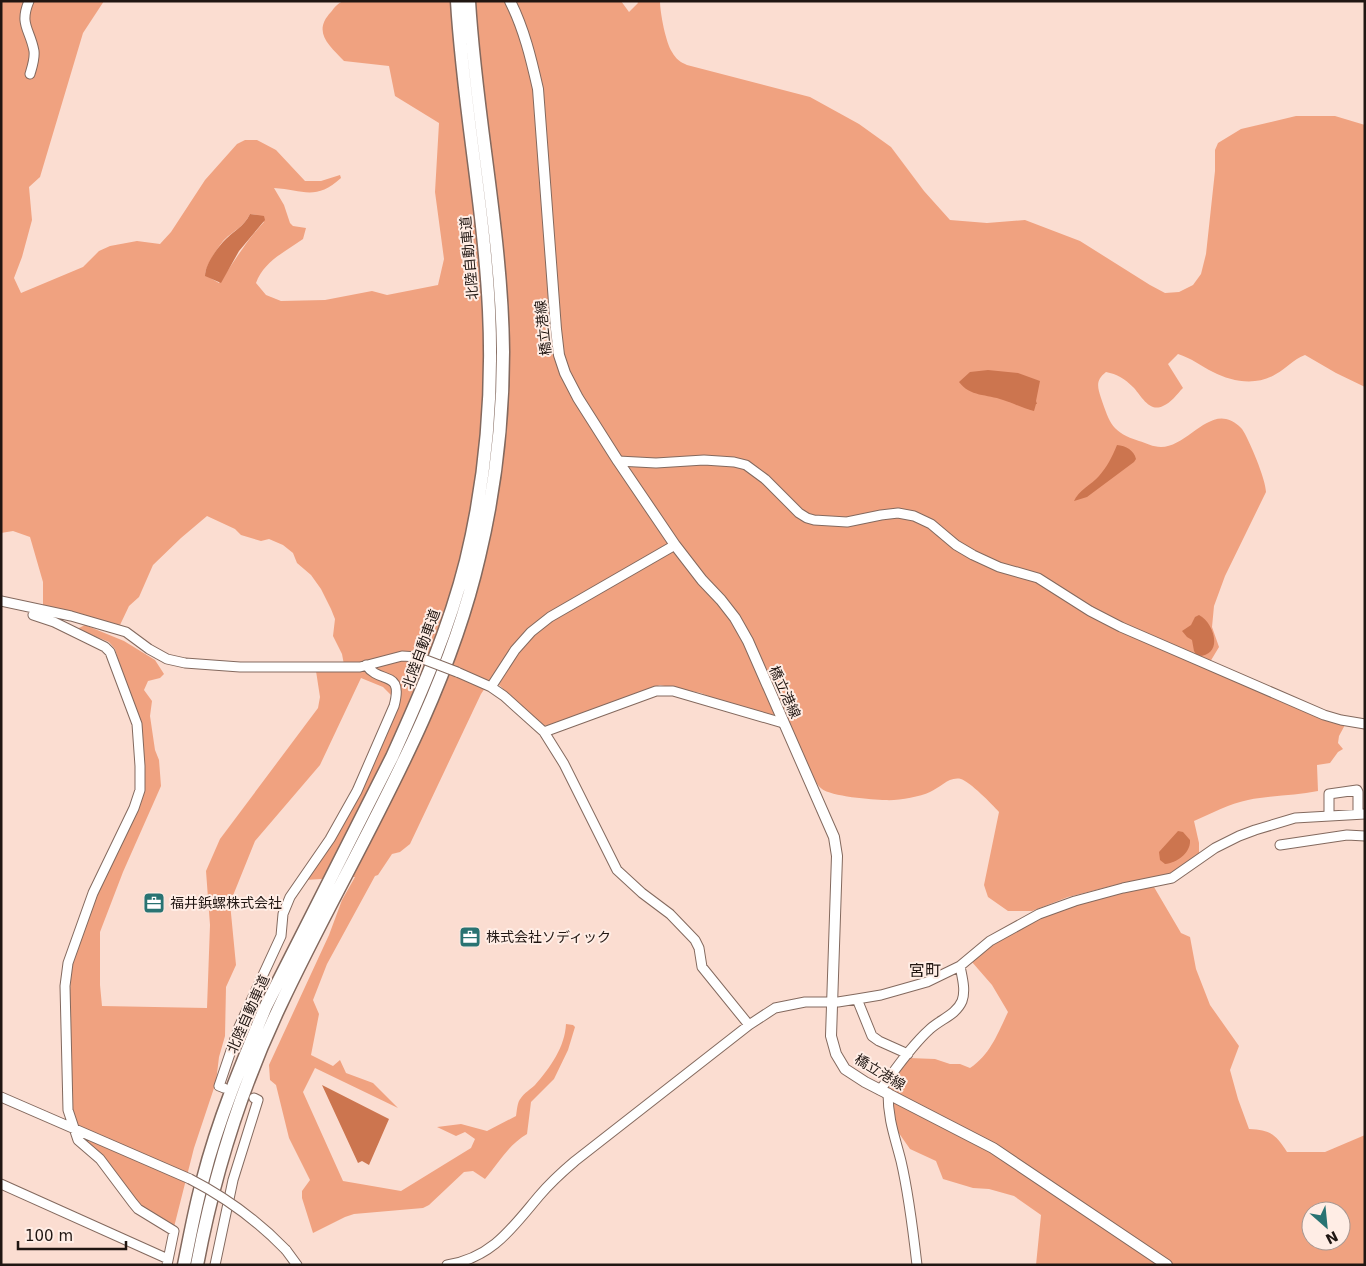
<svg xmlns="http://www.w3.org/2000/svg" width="1366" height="1266" font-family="'DejaVu Sans','Noto Sans JP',sans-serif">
<rect width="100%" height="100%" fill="#fbddd1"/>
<path fill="#f0a280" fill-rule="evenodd" d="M1,1H104L83,33L40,177L29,187L32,220L22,257L14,278L21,293L83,267L99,251L110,246L137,241L160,244L171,232L205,180L237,144L245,140H257L276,150L305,181H321L340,175L341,178C316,201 303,190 274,188L284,205L290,223L293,226L306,228L303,239C285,252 264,261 256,283L266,295L281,301L325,300L372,291L387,295L438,285L444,259L435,192L439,123L395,96L389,66L344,61C329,45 312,32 331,12C335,7 337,4 343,1H621L629,12L638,3L637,1H660C660,13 666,43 672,52C676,59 680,62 687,65L810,97L859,124L891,147L924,191L950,220L987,223L1025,220L1080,241L1150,285L1165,293L1179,292L1193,285L1201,274L1206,254L1215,171V150L1218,143L1241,129L1296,116H1335L1365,125V387L1336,373L1305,355C1292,360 1287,368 1276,374C1257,386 1232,382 1213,372C1201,366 1191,358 1178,354L1168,364L1183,388C1177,394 1171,403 1163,406C1149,413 1141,395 1133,387C1125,379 1117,374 1106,372C1096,380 1097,386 1101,398C1110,424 1112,432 1139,441C1146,443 1153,447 1161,447C1184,447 1205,414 1226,419C1231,420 1238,424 1242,429C1249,439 1266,480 1266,492L1225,576L1214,606L1212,627L1219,647L1210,662L1228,678L1326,720L1346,723L1339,736L1338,743L1343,749L1338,752L1330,763L1317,765L1318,791C1295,796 1271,795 1248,800C1229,804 1212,813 1194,821L1199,843V855L1181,869L1164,877L1123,883L1088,892L1068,897L1032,911H1008L988,897L984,885L999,812C992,804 970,782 961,779C949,776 940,788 930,792C919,797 897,801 885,800C873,800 830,796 822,789C811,781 799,745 792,731L701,693L660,685L550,726L542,725L499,685L494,683L485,688L481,694L410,844L400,852L392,854L378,875L375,876L327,964L313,1000L319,1014L311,1055L333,1066L340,1060L346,1073L373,1083L398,1108L315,1068L303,1092L343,1181L401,1191L471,1148L475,1139L465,1132L456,1136L437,1127L461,1124L487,1131L516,1116C517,1111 517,1102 521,1098C524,1093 531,1089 535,1085C550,1068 565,1047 566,1024L573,1025L575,1027L568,1050L554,1079L531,1102L527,1134C508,1145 499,1163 485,1179L473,1171L464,1172L429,1205L423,1208L354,1214L345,1217L313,1233L302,1198V1191L310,1180L289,1138L276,1085L270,1080L269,1065L329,935L342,900L355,877L305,880L324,856L398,702L383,687L361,678L320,765L255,841L230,903L236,965L226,987L225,1036L219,1057L216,1082L194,1148L174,1227L144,1209L81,1139L72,1113L69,1095V1004L72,963L98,888L142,791L144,758L139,717L125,682L115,649L109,642L77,629L85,625L124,641L155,660L164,674L160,678L148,681L144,690L152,701L150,716L155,750L159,760L161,786L123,872L100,932V985L102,1006L207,1008L210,925L206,871L220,839L318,708L320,697L316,671L345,670L342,654L333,636L335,619L331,609L321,589L311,575L297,563L293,553L283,545L269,539L261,541L241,535L235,529L207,516L181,538L153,565L139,597L129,606L120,625L43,605V582L30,537L13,531L1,533ZM250,214L257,215L264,222C246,241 234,262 219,283L205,275C205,267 218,247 224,240C234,230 243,228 250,214Z
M1154,887L1181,933L1190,937L1196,969L1210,1005L1239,1046L1230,1070L1238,1099L1249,1129C1270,1130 1276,1134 1287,1152H1325L1365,1135V1265H1036L1041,1215L1014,1196L989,1189L973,1188L943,1179L936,1161L910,1149L896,1129L889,1090L887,1086L909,1058L935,1059L950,1064H960L970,1068C990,1055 998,1033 1008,1012L992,985L972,962C1021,916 1089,898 1154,887ZM1311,1211H1341V1241H1311Z"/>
<path fill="#cc754f" d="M250,214L264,216L265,220L239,251L221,283L205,276C205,265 216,250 223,242C233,231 244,227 250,214Z
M988,370L1018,373L1040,381L1036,401L1037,404H1036L1034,411C1024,409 1013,403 1003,400C987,394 970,397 959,382L970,372Z
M1117,445C1126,446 1134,450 1136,459L1134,462L1087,497L1074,501C1078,491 1092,484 1099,476C1107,467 1112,457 1117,445Z
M1199,615C1215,623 1224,657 1197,656L1194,651L1192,640L1187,637L1182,631L1191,625L1195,617Z
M1178,831L1183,832L1190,840C1191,853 1177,863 1165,864L1160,860L1159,852Z
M322,1085L389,1119L369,1165L362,1161L358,1163Z"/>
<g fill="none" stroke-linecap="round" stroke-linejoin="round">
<g stroke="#83695e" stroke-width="11">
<path id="minor" d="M29,1C19,25 30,29 34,51C35,59 32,67 30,74
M618,461L656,463L704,460L734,462L746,465L765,479L799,513L807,518L814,520L847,522L881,515L898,513L914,516L931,524L956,545L973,555L999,567L1038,578L1090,611L1121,627L1324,715L1341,720L1365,724
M1,601L71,616L126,632L149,649L167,659L185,663L240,667H360L402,656L418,657
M33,615L54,622L105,647L110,652L137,724L140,766V790L134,808L93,893L68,963L65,986L68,1110L78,1140L100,1159L133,1203L138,1209L174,1231L167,1265
M457,672L491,687L504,696L544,732L564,764L617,870L642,893L670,914L695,940L699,948L702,967L749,1025
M491,687L515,650L531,632L550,617L675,545
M544,732L656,691H673L783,723
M1329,815V794L1357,790L1358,792V814
M1280,845L1347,835L1365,836
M857,999L872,1036L879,1041L908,1054
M224,1088L219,1086L239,1027L281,936L283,914L290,897L330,839L357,791L394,706C404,669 380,685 366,665
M880,1090C896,1069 911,1046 930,1029C941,1019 956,1015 962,1001C966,990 962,977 960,966
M888,1093C888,1120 895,1137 901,1161C909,1195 913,1230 917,1265
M1,1097L190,1179
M1,1184L168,1259
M286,1250L297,1265
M215,1265L233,1180L258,1100L254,1098
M447,1265C492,1258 512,1228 539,1196C550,1183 562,1172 575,1161L749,1025L775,1008L805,1002H838L857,999L881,995L927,982L960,966L990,941L1039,914L1075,901L1123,888L1172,878L1215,848L1239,836L1255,830L1295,818L1365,814"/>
</g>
<g stroke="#83695e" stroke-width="12">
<path id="major" d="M510,1C524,29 531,58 538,89L556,329L559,355L565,373L578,398L618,461L675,545L702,580L721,600L735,618L748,641L834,837L837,856L831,1036L836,1054L845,1069L865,1082L993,1148L1167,1265"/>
</g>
<g stroke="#83695e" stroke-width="15">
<path id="highway" d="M184,1265C190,1236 195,1207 203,1179C218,1120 242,1063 266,1006L392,757C421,693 449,629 466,561C486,479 493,394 489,310C484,207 463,105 457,1
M197,1265C214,1175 241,1088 280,1006C349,858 442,718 479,557C495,490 503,420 503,352C502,234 476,119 469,1"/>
</g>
<use href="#minor" stroke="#fff" stroke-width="9"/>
<use href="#major" stroke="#fff" stroke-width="10"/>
<use href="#highway" stroke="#fff" stroke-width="12"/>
<g stroke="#83695e" stroke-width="11" stroke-linecap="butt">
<path id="minor-bridge" d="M418,657L457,672
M190,1179C227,1198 257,1220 286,1250"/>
</g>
<use href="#minor-bridge" stroke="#fff" stroke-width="9"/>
</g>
<defs>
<g id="office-square" transform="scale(1.125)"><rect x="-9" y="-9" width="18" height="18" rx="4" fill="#297372" stroke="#ffede5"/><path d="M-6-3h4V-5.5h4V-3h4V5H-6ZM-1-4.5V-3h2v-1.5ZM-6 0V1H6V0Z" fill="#fff"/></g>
</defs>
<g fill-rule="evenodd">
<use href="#office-square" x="154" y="903"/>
<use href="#office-square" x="470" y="937"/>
</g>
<g text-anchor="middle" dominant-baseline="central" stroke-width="4" stroke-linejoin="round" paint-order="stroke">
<g font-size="14" fill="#201612" stroke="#ffede5">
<text transform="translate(469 258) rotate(-95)">北陸自動車道</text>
<text transform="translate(543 328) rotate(-96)">橋立港線</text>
<text transform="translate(421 649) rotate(-70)">北陸自動車道</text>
<text transform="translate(785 692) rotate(66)">橋立港線</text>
<text transform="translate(248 1014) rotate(-66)">北陸自動車道</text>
<text transform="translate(880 1072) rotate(31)">橋立港線</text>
</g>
<g font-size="14" fill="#201612" stroke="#ffede5" text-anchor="start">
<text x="170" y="903">福井鋲螺株式会社</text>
<text x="486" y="937">株式会社ソディック</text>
</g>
<g font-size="16" fill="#201612" stroke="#ffede5">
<text x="925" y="970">宮町</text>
</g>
</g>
<rect width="1366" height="1266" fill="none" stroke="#201612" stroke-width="5"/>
<g transform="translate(1326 1226) rotate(153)"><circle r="24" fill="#ffede5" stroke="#a69791"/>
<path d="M0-4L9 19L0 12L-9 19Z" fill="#297372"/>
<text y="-8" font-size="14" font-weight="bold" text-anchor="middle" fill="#201612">N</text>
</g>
<path d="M18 1241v8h108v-8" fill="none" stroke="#201612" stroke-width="2.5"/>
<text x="25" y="1241" font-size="15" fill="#201612" stroke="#ffede5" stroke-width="4" paint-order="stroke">100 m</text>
</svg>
